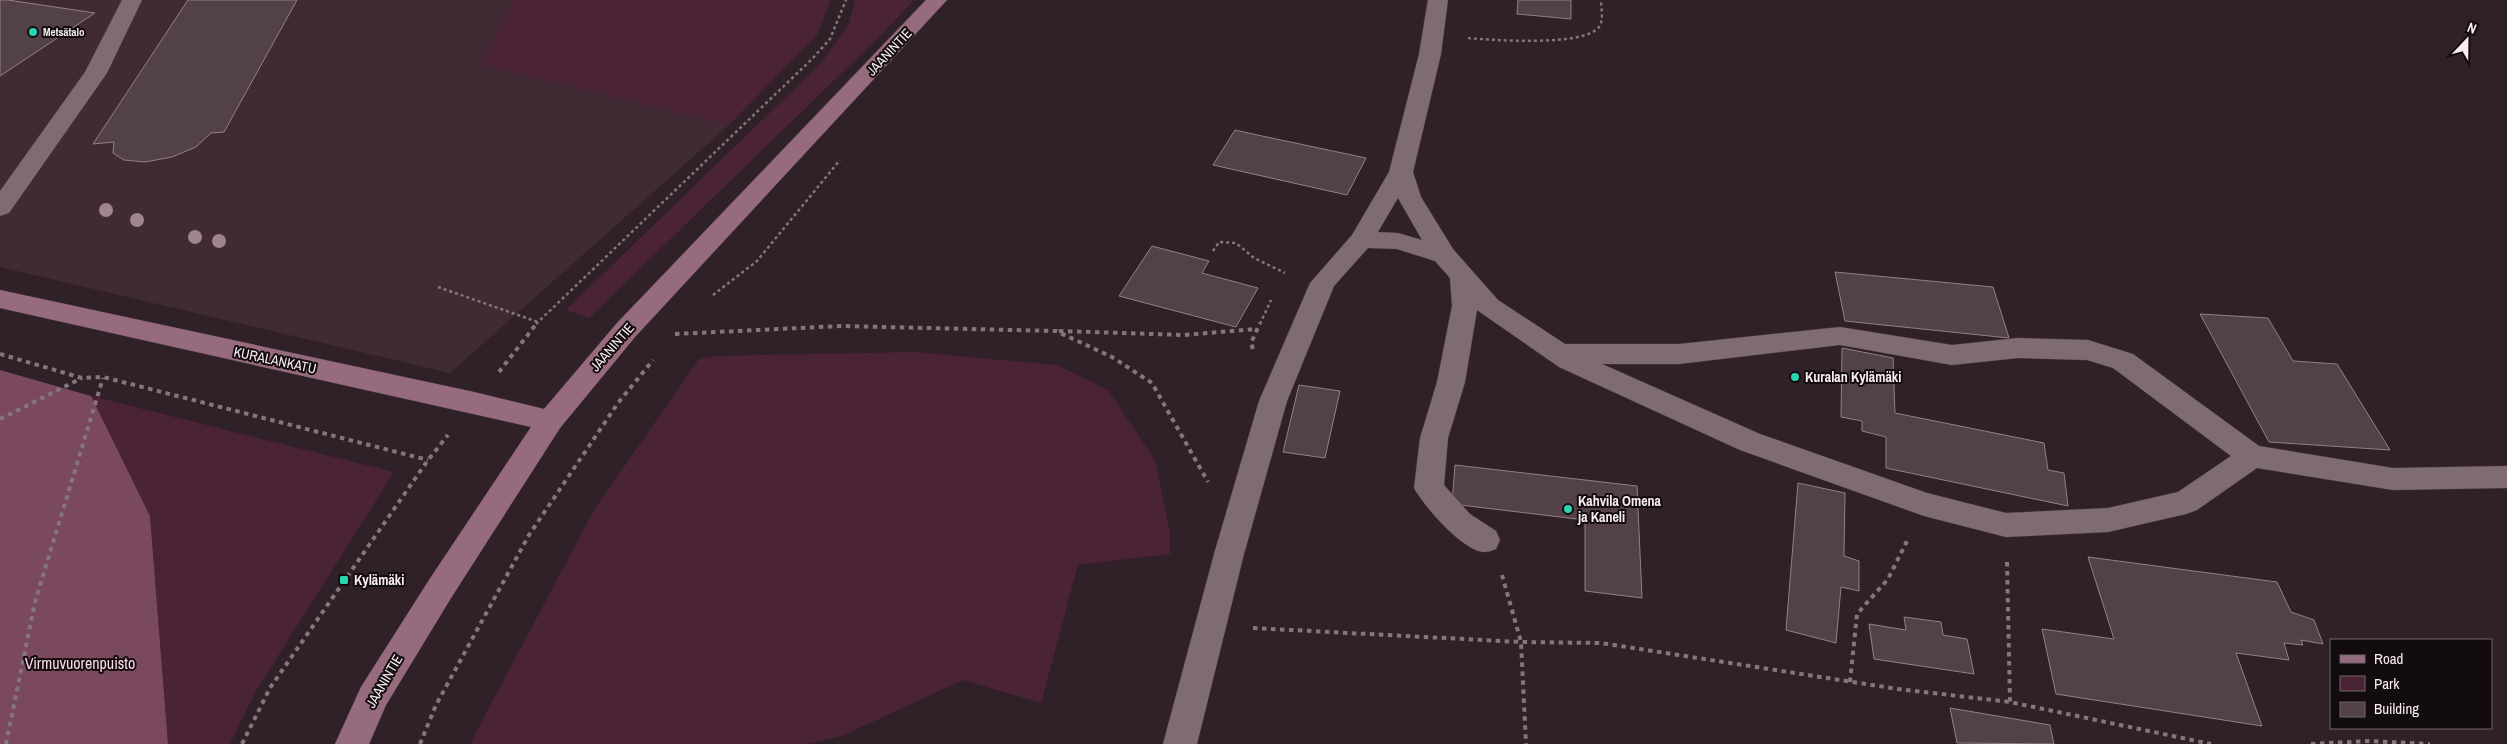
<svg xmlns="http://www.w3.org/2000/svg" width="2507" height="744" font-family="'Archivo Narrow',sans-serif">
<rect width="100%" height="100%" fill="#302027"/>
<path fill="#402a34" d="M0,0H513L481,64L729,125L450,373L0,267Z"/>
<path fill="#4b2336" d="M513,0H831L817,35L729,125L480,64Z
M855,0H914L883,33L589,318L566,310L822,62L849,24Z
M915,352L1057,365L1108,390L1155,460L1170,534V554L1078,565L1041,703L963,680L842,736L806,744H471L474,736L594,510L699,359L716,356Z
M91,396L394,472L256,691L230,744H168L150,516Z"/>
<path fill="#7a495f" d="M0,370L91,396L150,516L168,744H0Z"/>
<path fill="#534148" stroke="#947f88" d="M0,0H8L95,13L0,76Z
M188,0H297L224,132L211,133L196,147L172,157L145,162L124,160L113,153L114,142L93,144Z
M1518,0H1571V19L1517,14Z
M1235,130L1262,136L1366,158L1347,195L1213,165Z
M1152,246L1209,261L1202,273L1258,288L1236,327L1119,296Z
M1835,272L1993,287L2009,338L1845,321Z
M2200,314L2268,318L2293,361L2337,364L2390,450L2269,442Z
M1842,348L1893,358L1895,413L2044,443L2048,470L2064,473L2068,506L1886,468V437L1862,431V421L1841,417Z
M1299,385L1340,391L1325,458L1283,452Z
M1455,465L1637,486L1642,598L1585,591V520L1452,504Z
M1798,483L1845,493L1844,556L1859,561V591L1841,587L1836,643L1786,630Z
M2088,557L2277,582L2291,612L2314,620L2323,644L2301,640L2303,645L2284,643L2289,660L2236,653L2262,726L2056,694L2042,629L2114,639Z
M1904,617L1941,622L1943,635L1967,639L1974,674L1874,659L1869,624L1906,630Z
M1950,708L2050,725L2054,744L1957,743Z"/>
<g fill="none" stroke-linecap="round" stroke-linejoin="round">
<g stroke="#4a3b42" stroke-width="1">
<path id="lane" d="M122,0H142L107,73L9,213L0,216V191L85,72Z
M1428,0H1448L1441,54L1413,172L1421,197L1453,249L1498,300L1565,344H1679L1840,327L1952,345L2018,338L2088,340L2133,354L2259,446L2393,468L2507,466V488L2393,490L2257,468L2197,510L2186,514L2108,532L2006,537L1924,516L1740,450L1559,367L1477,310L1465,382L1448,438L1444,485L1470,514L1496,531L1500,540L1496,549C1493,550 1488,552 1485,552C1463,552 1424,506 1414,488L1420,438L1437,382L1452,306L1450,278L1435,261L1397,249L1368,248L1334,286L1287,401L1244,554L1197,744H1163L1214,554L1259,401L1310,283L1352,235L1389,172L1419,54ZM1398,198L1422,240L1398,233L1378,232ZM1840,345L1952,365L2018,358L2087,360L2113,368L2231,456L2178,492L2108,508L2006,513L1927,493L1760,434L1602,364H1679Z"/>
</g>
<g stroke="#4a3b42" stroke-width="1">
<path id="secondary" d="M926,0H947L635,337L560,428L451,598L386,705L369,744H335L361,687L429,580L531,427L0,308V290L474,392L544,409L617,323Z"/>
</g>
<path stroke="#85767d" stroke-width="2.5" stroke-dasharray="3 3" stroke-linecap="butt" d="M1468,38C1492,40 1584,47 1599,27C1604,20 1601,8 1601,0
M1213,251L1219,242L1236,243L1254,258L1285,273
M438,287L538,322
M713,295L757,261L840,160
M536,324L812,59L830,39L846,0
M1260,324L1271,300"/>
<path stroke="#85767d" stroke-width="4" stroke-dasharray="4.5 4.5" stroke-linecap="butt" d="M1059,331L1184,335L1256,329
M675,334L841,326L1056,331L1112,357L1152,383L1208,482
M1253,349L1251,343L1260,323
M0,354L82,378L103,377L428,460
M499,372L537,323
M0,419L82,378
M2007,562L2010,702
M1502,575L1521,642L1526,744
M1253,628L1521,642L1601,643L1898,689L2010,702L2211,744
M1850,682L1857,614L1888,579L1909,537
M6,744L35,602L103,378
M242,744L270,688L428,460L448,435
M420,744L436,705L529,535L618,403L653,360
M2311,744L2369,741L2430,744"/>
<use href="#lane" fill="#7f6c73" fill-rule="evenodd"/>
<use href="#secondary" fill="#976b7e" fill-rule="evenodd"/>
</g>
<g fill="#9f8590">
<circle cx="106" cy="210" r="7"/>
<circle cx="137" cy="220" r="7"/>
<circle cx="195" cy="237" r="7"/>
<circle cx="219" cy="241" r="7"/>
</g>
<g fill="#28d5ad" stroke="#130c0f" stroke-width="2">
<circle cx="33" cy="32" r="5"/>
<circle cx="1795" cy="377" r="5"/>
<circle cx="1568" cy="509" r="5"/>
<rect x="339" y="575" width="10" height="10" rx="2.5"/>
</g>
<g text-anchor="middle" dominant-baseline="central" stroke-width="4" stroke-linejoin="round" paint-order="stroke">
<g font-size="11" font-weight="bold" fill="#f9edf2" stroke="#130c0f" text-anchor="start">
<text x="43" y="32">Metsätalo</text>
</g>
<g font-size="14" fill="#f9edf2" stroke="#130c0f">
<text transform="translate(889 52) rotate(-47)">JAANINTIE</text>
<text transform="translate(612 347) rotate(-49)">JAANINTIE</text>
<text transform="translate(275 360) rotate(12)">KURALANKATU</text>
<text transform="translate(384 681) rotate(-60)">JAANINTIE</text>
</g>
<g font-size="14" font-weight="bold" fill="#f9edf2" stroke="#130c0f" text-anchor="start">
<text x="1805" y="377">Kuralan Kylämäki</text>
<text x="1578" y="501">Kahvila Omena<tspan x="1578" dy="16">ja Kaneli</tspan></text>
<text x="354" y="580">Kylämäki</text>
</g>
<g font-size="16" fill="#fad8e6" stroke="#130c0f">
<text x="80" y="663">Virmuvuorenpuisto</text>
</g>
</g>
<rect x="2330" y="639" width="162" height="90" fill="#130c0f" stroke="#6f666a"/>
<rect x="2340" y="655" width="25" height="8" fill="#976b7e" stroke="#6f666a"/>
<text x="2374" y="664" font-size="15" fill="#f9edf2">Road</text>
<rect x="2340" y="676" width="25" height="15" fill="#4b2336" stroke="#6f666a"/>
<text x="2374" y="689" font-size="15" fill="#f9edf2">Park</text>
<rect x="2340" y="702" width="25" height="15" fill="#534148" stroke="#6f666a"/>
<text x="2374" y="714" font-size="15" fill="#f9edf2">Building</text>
<g transform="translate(2467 40) rotate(22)" stroke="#130c0f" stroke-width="4" paint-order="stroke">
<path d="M0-4L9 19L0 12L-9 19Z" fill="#f9edf2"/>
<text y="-8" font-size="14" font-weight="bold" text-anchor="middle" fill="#f9edf2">N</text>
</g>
</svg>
